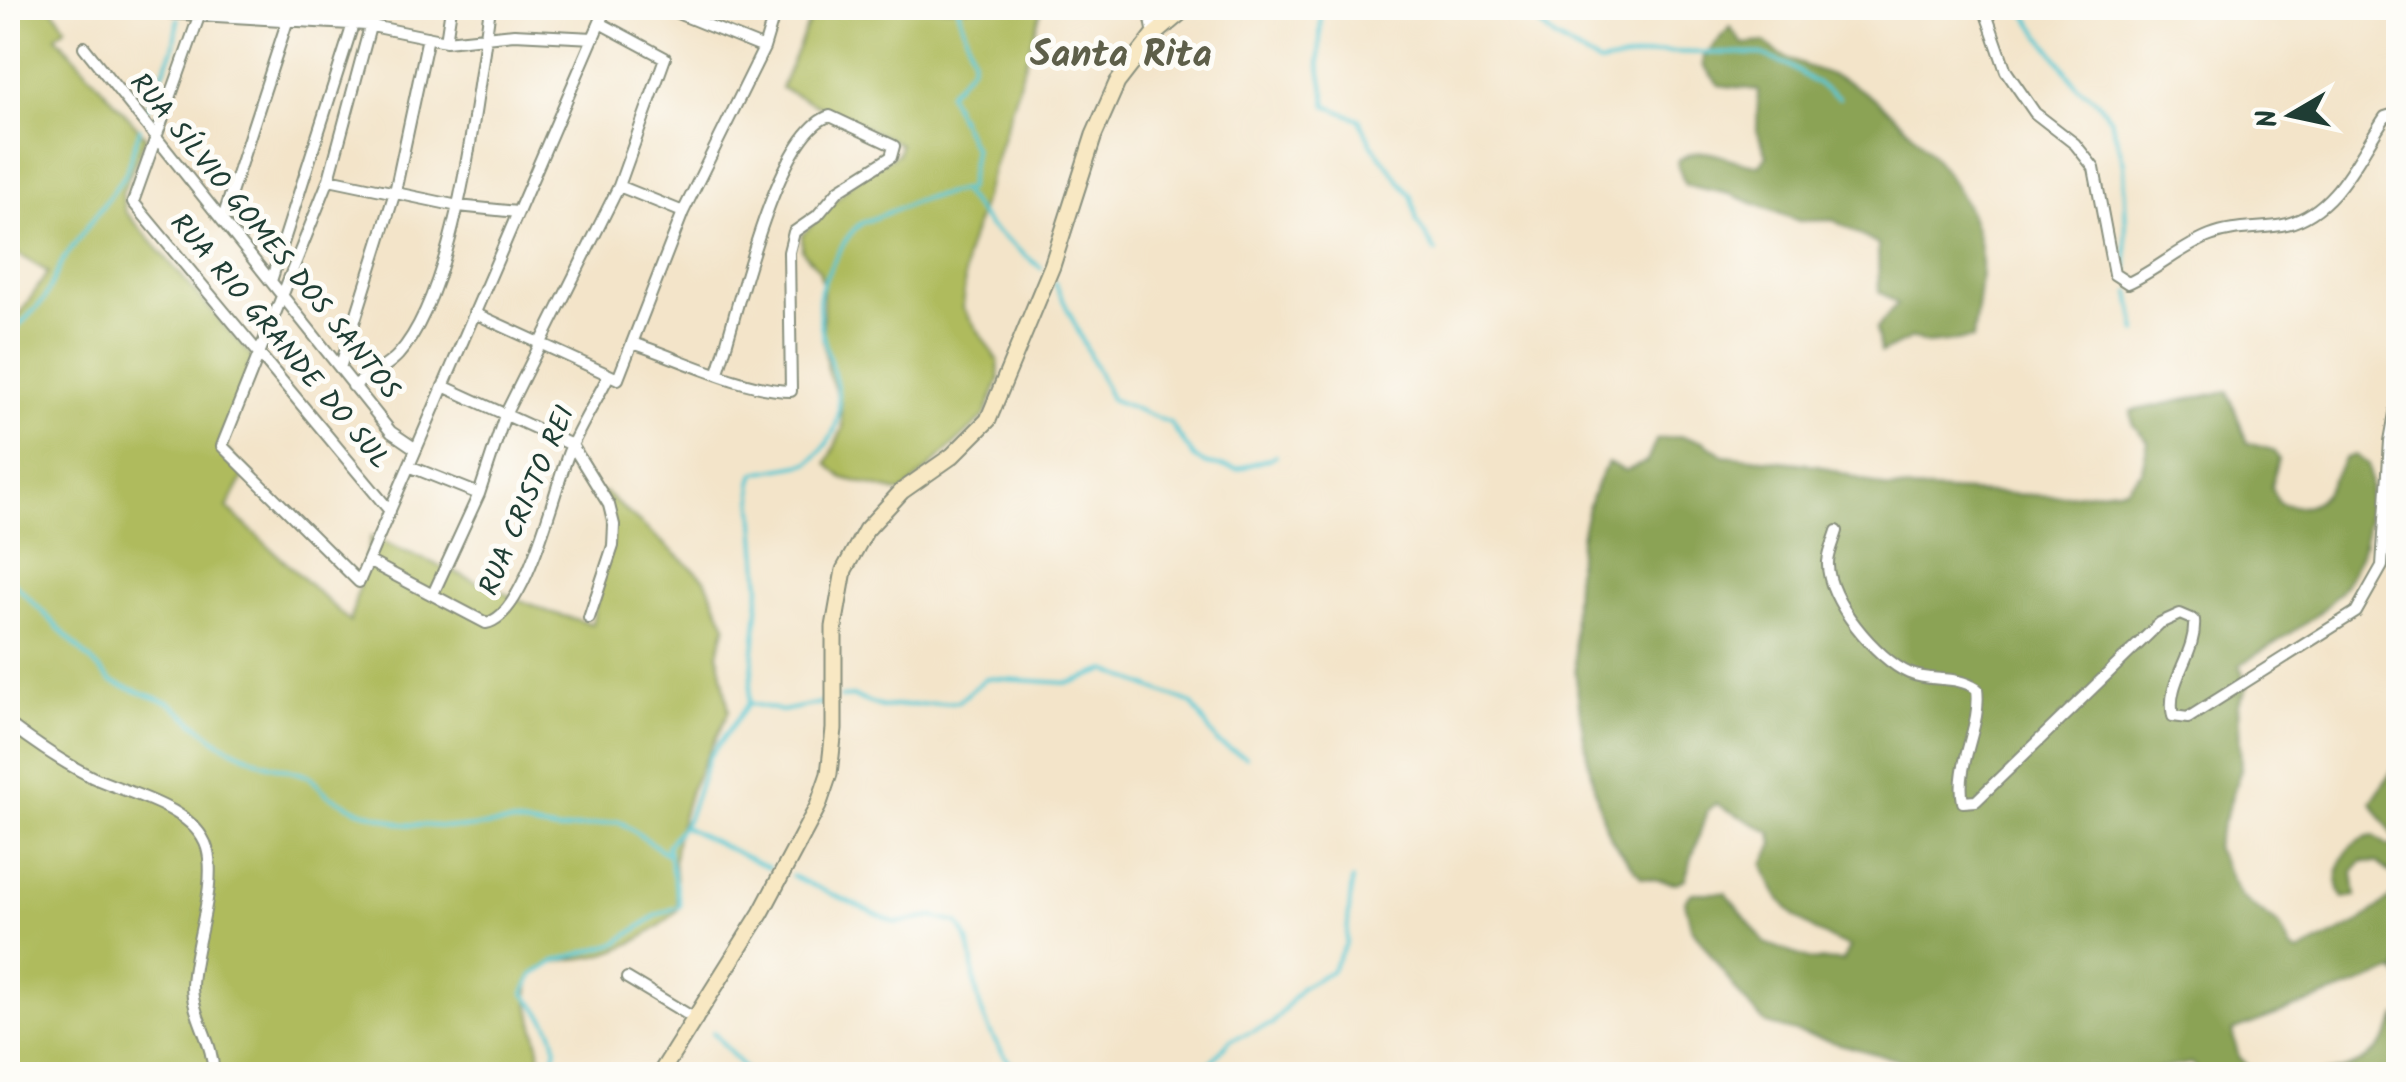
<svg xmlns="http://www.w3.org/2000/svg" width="2406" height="1082" font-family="Kalam,sans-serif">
<rect width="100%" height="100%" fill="#fdfcf7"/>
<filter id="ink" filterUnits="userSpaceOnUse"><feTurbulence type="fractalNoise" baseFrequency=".01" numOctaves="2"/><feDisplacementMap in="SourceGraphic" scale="20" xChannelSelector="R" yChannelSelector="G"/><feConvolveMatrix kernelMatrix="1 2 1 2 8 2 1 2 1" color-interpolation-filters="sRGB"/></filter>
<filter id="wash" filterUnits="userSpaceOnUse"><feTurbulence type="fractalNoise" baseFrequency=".0048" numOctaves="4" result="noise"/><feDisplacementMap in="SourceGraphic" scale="40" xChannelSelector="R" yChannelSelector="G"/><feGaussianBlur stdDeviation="2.25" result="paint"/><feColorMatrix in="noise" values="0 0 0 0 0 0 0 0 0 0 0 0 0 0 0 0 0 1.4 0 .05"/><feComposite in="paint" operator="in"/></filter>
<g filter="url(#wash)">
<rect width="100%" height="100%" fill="#f3e4c9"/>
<path fill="#afbb5d" stroke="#677c48" stroke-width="2.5" d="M8,8H52L66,27L56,36L146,137L122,193L125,211L253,358L220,441L245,474L227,508L350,622L371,537L549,612L592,624L609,532L600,495L604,492L705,579L726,625L718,653L729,711L690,790L677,835L674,861L678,909C660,930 624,950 596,956C569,961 551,957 531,978C521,1008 547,1043 537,1069L513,1062L497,1074H8V332L48,272L14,252L8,261Z
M815,8H1042L966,256L963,308L998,361L999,380L984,417L902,493L843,478L827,464L843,428L840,401L829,375L823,340V285L819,270L802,250V235L863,172L898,154L900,144L781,88Z"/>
<path fill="#8ba354" stroke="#557044" stroke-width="2.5" d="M1730,27L1743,44L1765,42C1788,66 1819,67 1848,82C1899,110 1972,187 1980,247C1984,277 1976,309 1973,339L1927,344L1912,338L1881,353L1876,329L1897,304L1879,291L1878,245L1833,220L1799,221L1730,194L1685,185L1677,162C1703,138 1731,165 1760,165L1767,155L1757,132L1758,90L1719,85L1703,65L1704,57Z
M2228,391L2247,443L2273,450L2279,459L2271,487L2278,502C2320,518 2327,488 2345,458L2355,455L2368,464C2372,481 2370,501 2368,519C2358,603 2305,623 2240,665L2247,688L2238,705L2241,769L2215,847L2241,897L2280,926L2291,949L2298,953L2360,922L2398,892V975L2395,971L2232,1031L2239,1058L2258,1074H2202L2192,1063L2143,1072L2104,1068L1996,1074L2014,1059L1920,1066L1766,1024L1742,998L1691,927L1685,901L1692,893H1726L1765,943L1811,960L1843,961L1850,947C1810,933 1774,907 1764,864L1774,844L1772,833L1716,804L1707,811L1685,879L1676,883L1641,877C1630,862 1612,845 1606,827C1573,732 1553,550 1608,463L1625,471L1647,462L1656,440L1679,436L1703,441L1723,455L1818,465L1886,488L2055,496L2126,488L2142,470L2148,441L2133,425L2131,411Z
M2398,762V879L2378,863L2363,861L2353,872L2356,896L2343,898C2328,875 2346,839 2374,836L2389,846L2397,841L2371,802Z
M2398,1015V1074H2320C2362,1068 2382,1054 2398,1015Z"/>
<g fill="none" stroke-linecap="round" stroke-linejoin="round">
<path stroke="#5bc8d2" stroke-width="4" d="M1321,8L1319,63L1327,106L1359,119L1372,145L1412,197L1417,222L1436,252
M1520,8L1556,39L1599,64L1664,52L1759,54L1788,65L1839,98
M2021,8L2077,86L2097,101L2111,120L2124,163L2127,273
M146,111L173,49L178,19
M962,192L989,226L1041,268
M1055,283L1111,399L1170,423L1195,458L1207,464L1238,469L1276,456
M2130,292L2137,332
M8,337L44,300L63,260L125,175L140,129
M8,577L112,682L170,703L220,743L263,763L309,776L328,795L356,809L402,824L465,828L512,823L559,831L619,821L667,854
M841,698L852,696L882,707L958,702L986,678L1069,683L1107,670L1192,704L1218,743L1246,757
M749,703L782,711L831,701
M684,827L769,868
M792,876L896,923L933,917L958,923C971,941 972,954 974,975C977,1011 995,1049 1020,1074
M713,1032L749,1074
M1209,1064L1230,1040L1272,1024L1302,987L1331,971L1346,944L1352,880
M501,1074L513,1066L544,1070C573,1047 541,1012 524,993L533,975L555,961L617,943L657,915L680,906L667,846L688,818L709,757L749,703L760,588L752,482L755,473L809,463C870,410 819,366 819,303C819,288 828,272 835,259C841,247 851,230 862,223L922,199L968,189L974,150L948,93L971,67L973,58L958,8
M1177,1074L1203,1063L1232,1074"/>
</g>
</g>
<g filter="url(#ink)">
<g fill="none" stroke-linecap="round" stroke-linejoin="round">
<g stroke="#89907e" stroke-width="14">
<path id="street" d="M202,8L133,202L390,511
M375,8L329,179L222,446L359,582L606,8
M665,8L764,48
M1984,8L2006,71L2035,113L2075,144L2094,168L2114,274L2128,283C2157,270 2181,247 2210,236C2235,226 2261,230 2287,224C2337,211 2358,157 2385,117L2398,113
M131,11L367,25L446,41L514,34L594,38
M1154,35L1151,19L1162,8
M446,41L451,8
M84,47L391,432L416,449
M329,179L458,206L517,212
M619,186L683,212
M223,218L288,19
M272,278L353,24
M474,313L618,379L683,212L764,48L776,8
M633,343C678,358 745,391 791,391L789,252L794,232L817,216L839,190L891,157L894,146L830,116C776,131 736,319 718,372
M340,368L395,192L428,37
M353,386C367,377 386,368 398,355C457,290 477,96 490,8
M443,386L572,445L609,505L614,525L613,546L589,618
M409,466L479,494
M1837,531C1834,541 1829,552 1828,562C1826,599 1877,659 1909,673C1932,683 1955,674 1977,689C1982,727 1955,764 1963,802L1976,801L2160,623L2180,614L2194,620C2197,654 2165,682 2173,716L2188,718L2356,612L2382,566L2390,441L2398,397
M368,561L486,623C526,617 554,489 569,452C580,426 596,401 609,375
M433,594L479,494L505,415L619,186L665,58L600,23
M8,723C34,743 62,762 92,777C125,793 194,806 207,848C218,886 193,946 192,986C192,1017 215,1044 213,1074
M627,978L697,1020"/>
</g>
<g stroke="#89907e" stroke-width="19">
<path id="secondary" d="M660,1074L761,913L818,806L829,774L834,729V627L844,570L866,530L902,491L952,456L988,420L1052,266L1094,135L1117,83L1154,35L1186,8"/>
</g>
<use href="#street" stroke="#fff" stroke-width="10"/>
<use href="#secondary" stroke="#f8e8c3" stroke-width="15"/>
</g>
</g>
<g text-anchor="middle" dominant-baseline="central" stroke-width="10" stroke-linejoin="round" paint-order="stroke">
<g font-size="28" fill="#1f3d34" stroke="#fdfcf7">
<text transform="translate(264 237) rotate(51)">RUA SÍLVIO GOMES DOS SANTOS</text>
<text transform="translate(279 342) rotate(50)">RUA RIO GRANDE DO SUL</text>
<text transform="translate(528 501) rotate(-67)">RUA CRISTO REI</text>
</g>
<g font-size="38" font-weight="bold" fill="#5e5f4a" stroke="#fdfcf7">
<text x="1121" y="56">Santa Rita</text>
</g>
</g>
<rect width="2406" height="1082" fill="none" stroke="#fdfcf7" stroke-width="40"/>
<g transform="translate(2291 115) rotate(261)" stroke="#fdfcf7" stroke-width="8" paint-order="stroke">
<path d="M0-8L18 38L0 25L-18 38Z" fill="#1f3d34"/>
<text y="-15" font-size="28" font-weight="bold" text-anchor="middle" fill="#1f3d34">N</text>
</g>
</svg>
